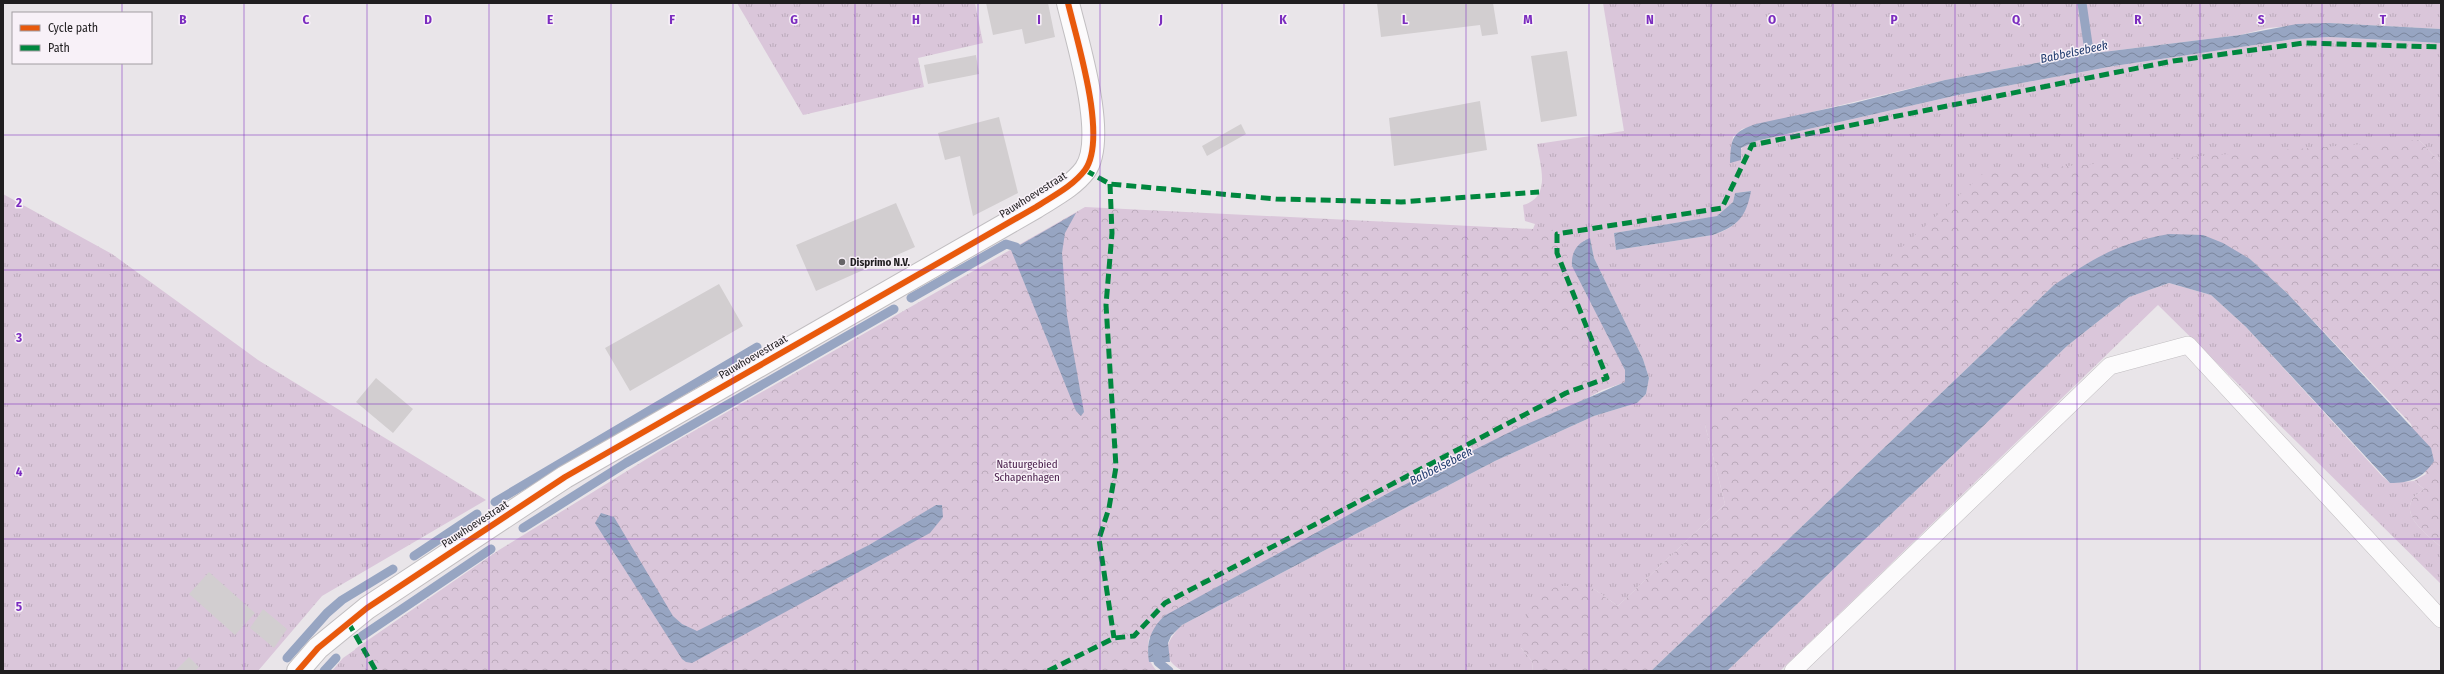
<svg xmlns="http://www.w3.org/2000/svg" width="2444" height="674" font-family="'Fira Sans Condensed',sans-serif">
<defs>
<pattern id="grass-tufts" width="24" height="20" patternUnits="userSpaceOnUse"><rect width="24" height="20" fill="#dac6da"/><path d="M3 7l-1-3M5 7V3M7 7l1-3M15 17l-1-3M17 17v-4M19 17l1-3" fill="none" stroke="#bab"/></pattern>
<pattern id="forest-crowns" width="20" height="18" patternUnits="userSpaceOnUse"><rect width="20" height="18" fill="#dac6da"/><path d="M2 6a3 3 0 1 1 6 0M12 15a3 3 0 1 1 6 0" fill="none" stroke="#bab"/></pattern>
<pattern id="water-waves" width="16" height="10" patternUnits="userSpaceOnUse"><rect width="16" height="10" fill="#97a5c2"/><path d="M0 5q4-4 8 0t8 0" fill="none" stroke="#7b869d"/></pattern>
</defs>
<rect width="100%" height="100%" fill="#e9e5e9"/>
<path fill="url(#grass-tufts)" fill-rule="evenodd" d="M737,3H975L983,43L918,58L924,87L803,115Z
M1603,3H2441V29L2329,23L2268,28L2240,35L2079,55L1945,80L1742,129L1733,137L1730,162L1744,146L1756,141L1958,95L2114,66L2294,39L2329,37L2441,43V163L2419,140L1705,425L1725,504L1618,606L1594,589L1521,648L1532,661L1533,671H1183C1159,658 1165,642 1182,625L1495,461L1594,416L1637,403L1646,394L1649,378L1643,359L1594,258L1591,244L1584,240L1625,370L1533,229L1535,224L1525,221L1523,205C1552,197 1540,166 1537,144L1624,131ZM1750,191C1743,217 1740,226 1713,235L1616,250L1614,233L1718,216L1733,202L1735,193Z
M3,194L112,254L258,360L486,500L322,596L258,671H3Z
M2169,283L2211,295L2246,327L2382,476L2390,483L2414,481L2424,489C2420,492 2414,496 2412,500C2402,518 2430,537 2441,547V584L2158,305L1780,671H1727L2067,346L2129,297Z
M366,642L381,671H332L343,658Z"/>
<path fill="url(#forest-crowns)" d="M2419,140L2441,163V547C2430,537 2402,518 2412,500C2414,496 2420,492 2424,489L2414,481L2426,474L2411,424L2288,294L2250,259L2054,285L1651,671H1533L1532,661L1521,648L1524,621L1533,605L1556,586H1577L1594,589L1618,606L1725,504L1705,425L1985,172Z
M1085,207L1554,230L1625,370L1626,382L1602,390L1149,638C1147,652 1147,660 1157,671H366L355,649L499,550L666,447Z"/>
<path fill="url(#water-waves)" d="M2329,23L2441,29V43L2329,37L2294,39L2114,66L1958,95L1756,141L1741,148V160L1730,163C1731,138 1732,132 1756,124L1854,103L1945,80L2079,55L2240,35L2297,24Z
M1751,191C1746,217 1738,226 1713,235L1616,250L1614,233L1717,216L1733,202L1735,193Z
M1076,213L1065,233L1062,253L1067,316L1084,412L1081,416L1076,411L1011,250Z
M2169,234L2203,235L2223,243L2250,259L2288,294L2431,448L2434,461C2423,478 2411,483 2390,483L2246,327L2211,295L2169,283L2129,297L2067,346L1727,671H1651L2054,285C2096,257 2118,243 2169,234Z
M1590,238L1594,258L1643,359L1649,378L1646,394L1637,403L1594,416L1495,461L1182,625L1171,636L1168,643L1170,662H1149C1146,643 1150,630 1164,616L1392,491L1522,426L1625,382V370L1572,266C1571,252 1577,243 1590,238Z
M936,505H942L943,517L930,533L692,663L686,662L682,659L595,523L601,513L614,517L673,616L682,624L697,631L869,545Z"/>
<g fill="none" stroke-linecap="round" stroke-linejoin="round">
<path stroke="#97a5c2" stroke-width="9" d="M2082,3L2090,58
M911,298L1006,244L1016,247
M495,502L757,347
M523,528L626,463L894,309
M414,556L477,514
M362,636L491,549
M1157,650L1158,662L1169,671
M287,658L327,613L342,600L393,569
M324,671L336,658"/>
</g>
<path fill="#d2ced0" d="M986,3H1048L1055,37L1025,44L1022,29L993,35Z
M1377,3H1493L1498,34L1482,36L1480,25L1381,37Z
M1567,51L1577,116L1541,122L1531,56Z
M976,55L979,74L928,84L924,65Z
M1480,101L1487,150L1394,166L1389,118Z
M999,117L1018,193L973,216L960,156L945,160L938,133Z
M1241,124L1246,134L1207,156L1202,146Z
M896,203L915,247L816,291L796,245Z
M719,284L743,326L630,391L605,348Z
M376,378L413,409L393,433L356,402Z
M209,572L255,613L235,635L189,594Z
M263,609L287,629L274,648L250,628Z
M189,657L199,667L195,671H175Z"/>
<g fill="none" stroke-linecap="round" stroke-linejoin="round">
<g stroke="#c1bec1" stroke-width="18">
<path id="service" d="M1793,671L2110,366L2188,345L2441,619"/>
</g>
<g stroke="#c1bec1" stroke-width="24">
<path id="minor" d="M298,671L318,648L367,608L565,477L1036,207C1053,196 1073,186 1085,170C1108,138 1077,41 1068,3"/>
</g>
<use href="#service" stroke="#fcfbfc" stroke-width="17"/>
<use href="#minor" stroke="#fcfbfc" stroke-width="22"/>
<path stroke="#00873e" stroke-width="5" stroke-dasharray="10 5" stroke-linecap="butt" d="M1085,170L1110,184L1276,199L1401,202L1539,192
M1110,184L1112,233L1106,305L1116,467L1109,508L1099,539L1114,638
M348,622L376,671
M1048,671L1114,638L1134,636L1165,603L1566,393L1607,378L1557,253V234L1722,208L1752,145L2173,61L2304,43L2441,47"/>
<g stroke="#f8f1f8" stroke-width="8">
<path id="cycleway" d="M298,671L318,648L367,608L565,477L1036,207C1053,196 1073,186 1085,170C1108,138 1077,41 1068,3"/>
</g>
<use href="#cycleway" stroke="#e8590c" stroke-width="6"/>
</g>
<path fill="none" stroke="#7b2cbf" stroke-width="1" stroke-opacity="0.55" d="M122,3V13M244,3V671M367,3V671M489,3V671M611,3V671M733,3V671M855,3V671M978,3V671M1100,3V671M1222,3V671M1344,3V671M1466,3V671M1589,3V671M1711,3V671M1833,3V671M1955,3V671M2077,3V671M2200,3V671M2322,3V671M122,63V671M3,135H2441M3,270H2441M3,404H2441M3,539H2441"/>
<circle fill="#666466" stroke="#f8f1f8" stroke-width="1.5" cx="842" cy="262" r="4"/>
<g text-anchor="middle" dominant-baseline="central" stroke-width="3" stroke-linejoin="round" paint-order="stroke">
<g font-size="11" fill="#201e20" stroke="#f8f1f8">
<text transform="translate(1033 195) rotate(-32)">Pauwhoevestraat</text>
<text transform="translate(753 357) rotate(-30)">Pauwhoevestraat</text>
<text transform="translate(475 524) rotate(-33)">Pauwhoevestraat</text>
</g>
<g font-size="11" font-weight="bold" fill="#201e20" stroke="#f8f1f8" text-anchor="start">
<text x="850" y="262">Disprimo N.V.</text>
</g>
<g font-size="11" fill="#451a47" stroke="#f8f1f8">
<text x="1027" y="464">Natuurgebied<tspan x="1027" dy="13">Schapenhagen</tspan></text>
</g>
<g font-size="12" font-style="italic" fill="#203b6e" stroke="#f8f1f8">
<text transform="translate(2074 52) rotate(-12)">Babbelsebeek</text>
<text transform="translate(1441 466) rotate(-27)">Babbelsebeek</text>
</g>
</g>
<g font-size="13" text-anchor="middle" font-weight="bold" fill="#7b2cbf" stroke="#f8f1f8" stroke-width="3" stroke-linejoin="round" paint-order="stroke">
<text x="183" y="24">B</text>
<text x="306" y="24">C</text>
<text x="428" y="24">D</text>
<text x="550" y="24">E</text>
<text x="672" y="24">F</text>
<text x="794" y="24">G</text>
<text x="916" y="24">H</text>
<text x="1039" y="24">I</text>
<text x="1161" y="24">J</text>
<text x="1283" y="24">K</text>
<text x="1405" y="24">L</text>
<text x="1528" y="24">M</text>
<text x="1650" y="24">N</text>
<text x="1772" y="24">O</text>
<text x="1894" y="24">P</text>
<text x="2016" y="24">Q</text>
<text x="2138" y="24">R</text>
<text x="2261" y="24">S</text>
<text x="2383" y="24">T</text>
<text x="19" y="207">2</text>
<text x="19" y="342">3</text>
<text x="19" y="476">4</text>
<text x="19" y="611">5</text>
</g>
<rect width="2444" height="674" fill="none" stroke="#201e20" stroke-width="8"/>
<rect x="12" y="12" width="140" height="52" fill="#f8f1f8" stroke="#a29da2"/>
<rect x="20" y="25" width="20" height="6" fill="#e8590c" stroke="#a29da2"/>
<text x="48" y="32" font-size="12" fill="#201e20">Cycle path</text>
<rect x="20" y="45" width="20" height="6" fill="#00873e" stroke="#a29da2"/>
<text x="48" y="52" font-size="12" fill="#201e20">Path</text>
</svg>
